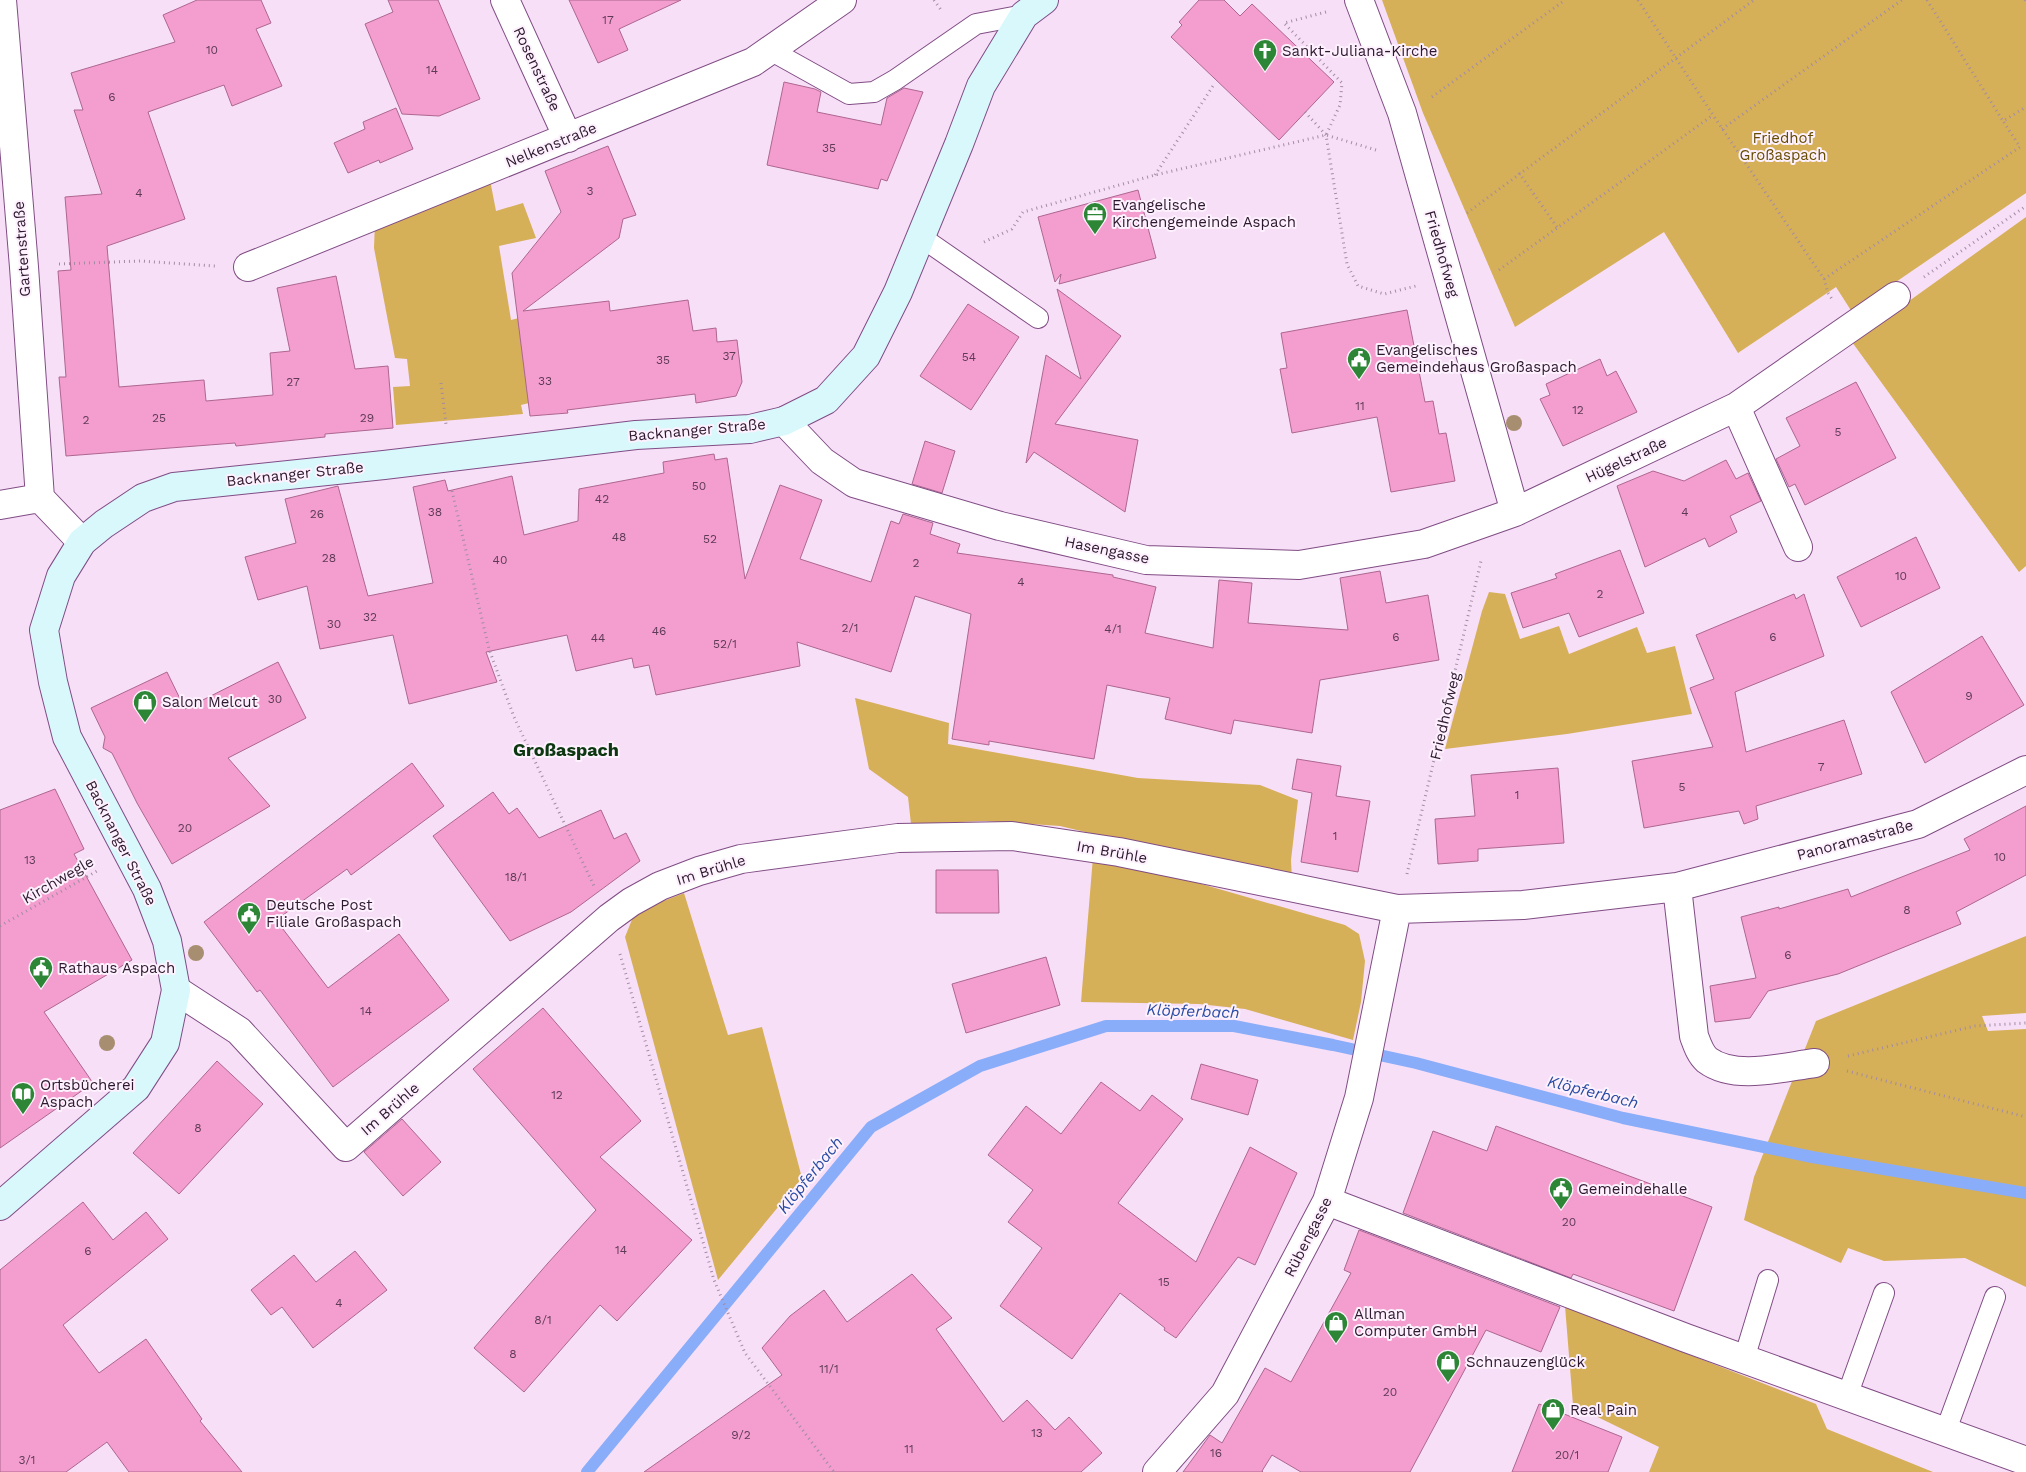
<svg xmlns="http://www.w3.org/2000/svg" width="2026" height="1472" font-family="'Work Sans',sans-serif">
<rect width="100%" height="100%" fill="#f7dff8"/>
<path fill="#d6af59" d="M1382,0H2026V193L1852,312L1836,287L1738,353L1664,232L1515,327L1423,113Z
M490,180L496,211L523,203L536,238L499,246L511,320L519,318L529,403L521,405L523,414L396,425L393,387L410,386L407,359L395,358L374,248L375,222Z
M2026,217V566L2019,572L1852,342Z
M1489,592L1505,594L1520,639L1559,626L1569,654L1637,627L1647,653L1675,646L1692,714L1567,734L1445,749L1482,611Z
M855,698L949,723L948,744L1138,778L1260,785L1298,800L1291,860L1292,881L1060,826L985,821L911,824L908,797L869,769Z
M1093,857L1170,875L1345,925L1359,934L1365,961L1361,1002L1353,1040L1245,1009L1199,1004L1081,1002Z
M684,893L728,1035L762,1027L802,1178L718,1280L625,937L635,912Z
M2026,936V1013L1982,1016L1988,1031L2026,1029V1287L1965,1258L1884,1261L1848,1248L1841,1263L1744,1220L1754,1177L1816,1021Z
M1565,1306L1816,1404L1827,1429L1933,1472H1649L1659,1447L1573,1405Z"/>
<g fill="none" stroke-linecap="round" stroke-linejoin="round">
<path stroke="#8aadf9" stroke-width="12" d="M587,1472L871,1127L980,1066L1106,1026H1234L1333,1045L1416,1063L1623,1118L1812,1157L2026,1193"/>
</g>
<path fill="#f39ece" stroke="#ae6690" d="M197,0H261L271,23L256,29L282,86L232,106L224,85L148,112L185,219L107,246L119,387L204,380L206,401L273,395L270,353L290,351L277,288L336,276L355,369L388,366L393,428L325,434V437L236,446L235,443L66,456L59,377H66L58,271L71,270L65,197L102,194L74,110H83L71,73L175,42L163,15Z
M388,0H438L480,99L439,116L402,114L365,24L393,12Z
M569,0H681L619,29L628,50L598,63Z
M1199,0H1224L1240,16L1252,4L1334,82L1279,140L1171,37L1182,25L1179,22Z
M784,82L815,89L821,92L817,112L881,125L887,98L904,88L923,92L887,181L881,179L878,189L767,165Z
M396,108L413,149L380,163L379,160L348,173L334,143L365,129L363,122Z
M608,146L636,215L623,219L619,238L523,311L609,301L610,311L688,300L693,331L716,328L717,342L737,340L742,382L736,396L696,403L695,394L567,410L568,413L530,416L512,273L561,212L545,171Z
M1138,190L1156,258L1059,284L1061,274L1055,282L1038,217Z
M1057,289L1121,336L1055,424L1138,440L1125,512L1034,452L1026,463L1046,355L1081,379Z
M968,304L1019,337L971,410L920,376Z
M1407,310L1425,402L1433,401L1439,434L1446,433L1455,481L1391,492L1377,417L1292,433L1280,369L1287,368L1281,333Z
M1600,359L1607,376L1616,371L1637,412L1563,446L1540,399L1550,395L1546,384Z
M1856,382L1896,458L1805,505L1795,484L1789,487L1776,459L1800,446L1786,418Z
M925,441L955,451L942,493L912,484Z
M714,454L715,460L727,458L745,579L780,485L822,500L800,559L871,582L891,521L899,524L903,514L933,523L930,534L960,544L957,553L1113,575V577L1156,587L1145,633L1213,648L1219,580L1252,583L1248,623L1348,630L1340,578L1380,571L1386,603L1428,595L1439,660L1320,680L1312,733L1234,720L1231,734L1165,719L1170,698L1107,685L1094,759L989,741V745L952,739L971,614L915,596L891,672L797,642L800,666L656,695L649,665L634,668L632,658L576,671L567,635L486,652L497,682L409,704L393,635L320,649L307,586L258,600L245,557L296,543L285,499L338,486L368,596L433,583L413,487L445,480L448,491L512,476L524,535L578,521L579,489L664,473L663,462Z
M1726,460L1736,479L1748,473L1761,501L1730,516L1737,532L1709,547L1705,538L1645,567L1617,486L1653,471L1684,481Z
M1916,537L1940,588L1861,627L1837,577Z
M1620,550L1644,613L1579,637L1569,613L1523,628L1511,593L1557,578L1555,574Z
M1794,594L1796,599L1804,594L1824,656L1735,692L1746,752L1844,720L1862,774L1756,806L1758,819L1744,824L1739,811L1644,828L1632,761L1713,747L1690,688L1714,679L1696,635Z
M1982,636L2024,705L1925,763L1891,692Z
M278,662L306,718L228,758L270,806L172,864L137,803L112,753L103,748L105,737L91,708L167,672L185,709Z
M1297,759L1341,766L1336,796L1370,801L1358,872L1301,862L1312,793L1292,789Z
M412,763L444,806L351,875L347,869L276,920L328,988L399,934L449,1000L333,1087L260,990L257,992L204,922Z
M1558,768L1564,843L1478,849V861L1438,864L1435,819L1475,816L1471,775Z
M55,789L84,849L74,854L132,960L44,1012L93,1083L0,1148V810Z
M493,792L509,814L517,808L539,838L601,810L614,839L626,833L640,861L571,912L510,941L433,836Z
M2026,806V875L1956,912L1961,924L1838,974L1768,991L1750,1018L1715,1022L1710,986L1756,978L1741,917L1779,907V909L1848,889L1851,897L1970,850L1964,839Z
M936,870H998L999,913H936Z
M1046,957L1060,1005L966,1033L952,984Z
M543,1008L641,1121L600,1157L692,1240L617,1321L600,1305L524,1392L474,1348L548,1263L596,1210L473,1069Z
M217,1061L263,1104L179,1194L133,1153Z
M1201,1064L1258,1080L1248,1115L1191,1099Z
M1101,1082L1140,1111L1152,1095L1183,1119L1118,1203L1196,1262L1250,1147L1297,1173L1255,1265L1238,1257L1176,1338L1164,1330L1165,1328L1120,1293L1072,1359L1000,1306L1042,1248L1008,1222L1033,1190L988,1155L1026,1106L1061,1134Z
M402,1119L441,1162L403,1196L364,1152Z
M1496,1126L1712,1207L1674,1311L1573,1274L1571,1278L1403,1213L1433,1131L1487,1151Z
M83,1202L113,1240L146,1212L168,1239L63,1325L99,1373L146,1339L202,1419L200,1421L242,1472H129L107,1442L66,1472H0V1270Z
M1359,1230L1560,1307L1541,1352L1486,1330L1410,1472H1301L1272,1455L1262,1471L1263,1472H1183L1210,1435L1222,1443L1265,1368L1291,1382L1351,1273L1344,1270Z
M355,1251L387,1290L313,1348L282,1307L271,1315L251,1290L294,1255L316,1282Z
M912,1274L952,1318L936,1329L1003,1422L1027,1400L1055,1430L1069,1417L1102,1453L1081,1472H644L782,1375L762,1348L790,1316L824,1290L847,1322Z
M1539,1404L1622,1437L1608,1472H1512Z"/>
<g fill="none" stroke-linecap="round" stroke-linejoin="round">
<g stroke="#804c84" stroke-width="22">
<path id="lane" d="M770,50L849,94L874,92L895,80L976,24L1024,15
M921,237L1038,318
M1744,1359L1768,1280
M1847,1396L1884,1293
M1946,1430L1995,1297"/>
</g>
<g stroke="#804c84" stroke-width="30">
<path id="street" d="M2,0L24,267L40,498
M505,0L568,138
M1359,0L1402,113L1515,512
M248,267L753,62L842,0
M1736,407L1798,547
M784,421L822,461L854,483L1000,526L1146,560L1299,565L1424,544L1515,512L1736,407L1896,296
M0,505L40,498L82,542
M1677,887L1694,1036C1697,1044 1700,1054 1707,1060C1735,1081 1783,1067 1815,1063
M176,990L239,1031L346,1147L609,918L631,902L660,886L699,871L741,859L898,838L1012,836L1119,852L1397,909L1523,905L1677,887L1918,824L2026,770
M1327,1201L1686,1338L2026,1461
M1157,1472L1225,1394L1327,1201L1359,1098L1397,909"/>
</g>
<g stroke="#804c84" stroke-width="30">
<path id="secondary" d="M0,1206L136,1088L165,1043L176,990L167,941L147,889L67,737L53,682L44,630L61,576L82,542L104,524L143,498L174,487L384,465L636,435L750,429L784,421L826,400L866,356L898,292L959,144L981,86L1024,15L1044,0"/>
</g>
<path stroke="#a38ca4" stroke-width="3" stroke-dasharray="1 4" stroke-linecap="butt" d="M934,0L941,10
M1638,0L1713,115L1824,279L1828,293L1832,299
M1927,0L2003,121
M2025,0L2026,2
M1326,12L1284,23L1342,83L1340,105L1326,135
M1432,97L1565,0
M1305,112L1326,135L1347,264L1358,286L1384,294L1416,286
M1722,129L1902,0
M1519,173L1557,227
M1155,175L1213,86
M1467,213L1754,0
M984,242L1012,229L1023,212L1155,175L1326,135L1376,150
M59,264L140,261L215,266
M1499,270L1713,115
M1924,277L2026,206
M1824,279L2020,147L2003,121L2026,107
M441,383L446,424
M452,491L489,649L514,717L594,886
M1407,874L1481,561
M0,926L97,871
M620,954L714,1280L745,1353L834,1472
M1848,1056L1975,1026L2026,1023
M1847,1071L2026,1117"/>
<use href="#lane" stroke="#fff" stroke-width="20"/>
<use href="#street" stroke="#fff" stroke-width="28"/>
<use href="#secondary" stroke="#d8f8fc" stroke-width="28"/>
</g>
<g fill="#a78e70">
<circle cx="1514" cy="423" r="8"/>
<circle cx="196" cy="953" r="8"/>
<circle cx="107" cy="1043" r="8"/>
</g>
<defs>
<g id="church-pin" transform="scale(1.25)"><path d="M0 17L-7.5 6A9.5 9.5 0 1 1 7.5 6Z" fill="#2d8636" stroke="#fdf1fd"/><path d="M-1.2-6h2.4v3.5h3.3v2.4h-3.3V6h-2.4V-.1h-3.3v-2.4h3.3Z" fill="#fff"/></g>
<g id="office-pin" transform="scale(1.25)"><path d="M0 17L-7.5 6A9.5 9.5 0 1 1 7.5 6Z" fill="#2d8636" stroke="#fdf1fd"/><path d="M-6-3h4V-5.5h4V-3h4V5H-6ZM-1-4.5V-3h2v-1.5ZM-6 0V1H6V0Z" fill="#fff"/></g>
<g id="civic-pin" transform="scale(1.25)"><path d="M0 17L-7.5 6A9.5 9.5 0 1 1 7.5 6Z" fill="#2d8636" stroke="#fdf1fd"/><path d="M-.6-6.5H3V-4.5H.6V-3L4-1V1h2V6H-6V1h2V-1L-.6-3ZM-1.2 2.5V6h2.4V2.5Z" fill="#fff"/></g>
<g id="shop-pin" transform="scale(1.25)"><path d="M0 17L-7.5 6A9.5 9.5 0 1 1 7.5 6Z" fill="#2d8636" stroke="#fdf1fd"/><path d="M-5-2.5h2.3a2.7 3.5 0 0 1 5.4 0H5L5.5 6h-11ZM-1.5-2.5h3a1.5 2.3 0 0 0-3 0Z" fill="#fff"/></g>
<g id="library-pin" transform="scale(1.25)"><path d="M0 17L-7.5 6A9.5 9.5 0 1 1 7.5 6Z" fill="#2d8636" stroke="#fdf1fd"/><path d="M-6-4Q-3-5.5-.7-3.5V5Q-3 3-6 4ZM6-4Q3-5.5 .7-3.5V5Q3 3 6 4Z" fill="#fff"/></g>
</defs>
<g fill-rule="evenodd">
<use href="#church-pin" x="1265" y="51"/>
<use href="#office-pin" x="1095" y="214"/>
<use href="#civic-pin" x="1359" y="359"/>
<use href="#shop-pin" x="145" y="702"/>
<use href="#civic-pin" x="249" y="914"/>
<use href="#civic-pin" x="41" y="968"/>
<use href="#library-pin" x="23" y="1094"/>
<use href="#civic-pin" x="1561" y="1189"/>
<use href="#shop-pin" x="1336" y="1323"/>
<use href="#shop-pin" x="1448" y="1362"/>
<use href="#shop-pin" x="1553" y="1410"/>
</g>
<g text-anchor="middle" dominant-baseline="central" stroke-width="4" stroke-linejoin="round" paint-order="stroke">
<g font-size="12" fill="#5f3a57">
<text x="608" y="20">17</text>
<text x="212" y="50">10</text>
<text x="432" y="70">14</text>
<text x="112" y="97">6</text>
<text x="829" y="148">35</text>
<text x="590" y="191">3</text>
<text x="139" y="193">4</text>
<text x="729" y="356">37</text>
<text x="969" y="357">54</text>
<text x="663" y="360">35</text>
<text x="545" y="381">33</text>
<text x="293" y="382">27</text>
<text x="1360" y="406">11</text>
<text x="1578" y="410">12</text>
<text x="159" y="418">25</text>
<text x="367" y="418">29</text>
<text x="86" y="420">2</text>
<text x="1838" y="432">5</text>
<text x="699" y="486">50</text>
<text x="602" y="499">42</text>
<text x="435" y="512">38</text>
<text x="1685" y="512">4</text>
<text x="317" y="514">26</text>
<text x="619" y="537">48</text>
<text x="710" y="539">52</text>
<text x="329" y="558">28</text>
<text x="500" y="560">40</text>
<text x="916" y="563">2</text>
<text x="1901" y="576">10</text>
<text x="1021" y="582">4</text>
<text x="1600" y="594">2</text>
<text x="370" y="617">32</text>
<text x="334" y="624">30</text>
<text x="850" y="628">2/1</text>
<text x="1113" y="629">4/1</text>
<text x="659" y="631">46</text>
<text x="1396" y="637">6</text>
<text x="1773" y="637">6</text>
<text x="598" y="638">44</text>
<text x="725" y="644">52/1</text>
<text x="1969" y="696">9</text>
<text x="275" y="699">30</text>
<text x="1821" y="767">7</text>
<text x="1682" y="787">5</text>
<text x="1517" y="795">1</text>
<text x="185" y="828">20</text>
<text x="1335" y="836">1</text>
<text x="2000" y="857">10</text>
<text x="30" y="860">13</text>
<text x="516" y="877">18/1</text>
<text x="1907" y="910">8</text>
<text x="1788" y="955">6</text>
<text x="366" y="1011">14</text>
<text x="557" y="1095">12</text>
<text x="198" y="1128">8</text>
<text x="1569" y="1222">20</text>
<text x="621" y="1250">14</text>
<text x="88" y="1251">6</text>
<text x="1164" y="1282">15</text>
<text x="339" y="1303">4</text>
<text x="543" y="1320">8/1</text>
<text x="513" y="1354">8</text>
<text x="829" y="1369">11/1</text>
<text x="1390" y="1392">20</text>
<text x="1037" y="1433">13</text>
<text x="741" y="1435">9/2</text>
<text x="909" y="1449">11</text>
<text x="1216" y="1453">16</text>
<text x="1567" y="1455">20/1</text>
<text x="27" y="1460">3/1</text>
</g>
<g font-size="15" fill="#2e182f" stroke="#fdf1fd" text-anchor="start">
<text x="1282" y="51">Sankt-Juliana-Kirche</text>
<text x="1112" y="205">Evangelische<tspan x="1112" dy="17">Kirchengemeinde Aspach</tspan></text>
<text x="1376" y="350">Evangelisches<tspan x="1376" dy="17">Gemeindehaus Großaspach</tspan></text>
<text x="162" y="702">Salon Melcut</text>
<text x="266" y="905">Deutsche Post<tspan x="266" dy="17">Filiale Großaspach</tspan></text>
<text x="58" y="968">Rathaus Aspach</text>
<text x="40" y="1085">Ortsbücherei<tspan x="40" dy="17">Aspach</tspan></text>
<text x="1578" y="1189">Gemeindehalle</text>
<text x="1354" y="1314">Allman<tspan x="1354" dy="17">Computer GmbH</tspan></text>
<text x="1466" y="1362">Schnauzenglück</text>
<text x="1570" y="1410">Real Pain</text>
</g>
<g font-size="15" fill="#2e182f" stroke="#fdf1fd">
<text transform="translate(537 69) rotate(65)">Rosenstraße</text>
<text transform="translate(551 145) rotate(-22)">Nelkenstraße</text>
<text transform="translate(22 249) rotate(-94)">Gartenstraße</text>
<text transform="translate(1442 254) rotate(74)">Friedhofweg</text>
<text transform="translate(697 430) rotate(-5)">Backnanger Straße</text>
<text transform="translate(1626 460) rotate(-25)">Hügelstraße</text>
<text transform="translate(295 474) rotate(-6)">Backnanger Straße</text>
<text transform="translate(1107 550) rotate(12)">Hasengasse</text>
<text transform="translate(1445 716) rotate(-77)">Friedhofweg</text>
<text transform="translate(1855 840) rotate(-15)">Panoramastraße</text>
<text transform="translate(121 843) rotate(63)">Backnanger Straße</text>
<text transform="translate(1112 852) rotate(10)">Im Brühle</text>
<text transform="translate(711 870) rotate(-17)">Im Brühle</text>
<text transform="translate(58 880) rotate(-30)">Kirchwegle</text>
<text transform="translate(390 1109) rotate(-41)">Im Brühle</text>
<text transform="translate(1308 1237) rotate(-63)">Rübengasse</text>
</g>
<g font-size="15" fill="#664b00" stroke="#fdf1fd">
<text x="1783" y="138">Friedhof<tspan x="1783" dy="17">Großaspach</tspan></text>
</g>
<g font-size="16" font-style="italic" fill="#2a4ca4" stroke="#fdf1fd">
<text transform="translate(1193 1011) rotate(2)">Klöpferbach</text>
<text transform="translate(1593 1092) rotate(14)">Klöpferbach</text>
<text transform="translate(810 1175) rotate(-51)">Klöpferbach</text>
</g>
<g font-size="18" font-weight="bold" fill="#0c3711" stroke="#fdf1fd">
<text x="566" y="749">Großaspach</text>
</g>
</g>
</svg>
